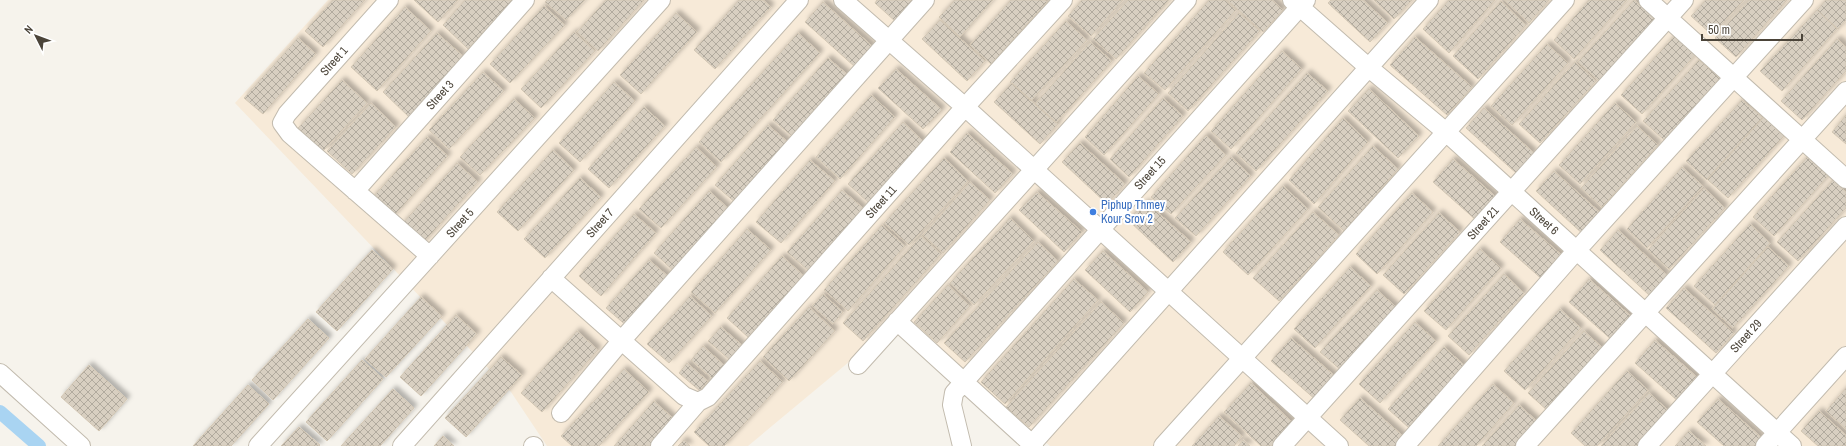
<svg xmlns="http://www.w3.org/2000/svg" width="1846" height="446" font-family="'Archivo Narrow',sans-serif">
<defs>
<pattern id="building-cross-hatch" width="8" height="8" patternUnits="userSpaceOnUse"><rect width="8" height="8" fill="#d8cfc1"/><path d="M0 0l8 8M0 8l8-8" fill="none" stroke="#b1aa9e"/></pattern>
<filter id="shadow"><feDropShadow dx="3.5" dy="-3.5" stdDeviation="2" flood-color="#0004"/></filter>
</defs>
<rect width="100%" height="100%" fill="#f6f3ec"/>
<path fill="#f7ead8" d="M328,0H1846V446H1050L897,322L748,446H547L511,392L235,103Z"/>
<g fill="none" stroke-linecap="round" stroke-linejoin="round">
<path stroke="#a9d4f2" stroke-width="14" d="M0,412L39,446"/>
</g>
<path fill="url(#building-cross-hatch)" stroke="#d3c7b4" filter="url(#shadow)" d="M333,0H365L323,47L305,31Z
M414,0H458L438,22Z
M465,0H513L468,49L443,25Z
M547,0H585L566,20L545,2Z
M606,0H644L598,51L577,32Z
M739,0H763L771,7L715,69L694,50Z
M877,0H915L896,22L875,3Z
M955,0H993L960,37L939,17Z
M1011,0H1045L1047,2L991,64L970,45Z
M1082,0H1123L1091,36L1068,16Z
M1128,0H1169L1116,59L1093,39Z
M1209,0H1225L1236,10L1165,90L1144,73Z
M1227,0H1272L1283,10L1263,32Z
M1331,0H1363L1388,23L1370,42L1328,3Z
M1374,0H1412L1394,19Z
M1449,0H1495L1449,53L1423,29Z
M1504,0H1549L1529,23Z
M1589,0H1627L1574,59L1554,40Z
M1634,0L1655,19L1599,81L1578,62Z
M1706,0H1744L1712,35L1691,16Z
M1749,0H1787L1736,57L1715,38Z
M1826,0H1846V20L1838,29L1817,10Z
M1501,1L1526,25L1478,79L1453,56Z
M823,2L873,47L855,67L805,22Z
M544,6L565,25L510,83L490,64Z
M405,7L431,31L377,91L351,67Z
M1817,10L1837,29L1782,91L1760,71Z
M676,13L697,32L641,94L620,75Z
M1239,13L1260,31L1188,111L1168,93Z
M940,20L985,61L967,81L922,39Z
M1066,21L1087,40L1031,101L1010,82Z
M574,32L595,51L541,108L521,89Z
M437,33L463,56L409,117L383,92Z
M798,33L820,53L721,162L699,142Z
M1677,33L1698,52L1642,114L1621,95Z
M1415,37L1472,87L1447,115L1390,65Z
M298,38L316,54L263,114L244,98Z
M1837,39L1846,47V71L1802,120L1781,101Z
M1090,42L1112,61L1056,123L1035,104Z
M1547,44L1568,63L1512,125L1491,106Z
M1282,51L1302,69L1231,149L1211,131Z
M828,58L848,75L793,137L773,120Z
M1699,60L1720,78L1664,140L1643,121Z
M1575,62L1596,81L1540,143L1519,124Z
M896,69L942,110L923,129L878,88Z
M483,72L504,91L449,149L429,130Z
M1307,73L1328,91L1256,171L1236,153Z
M1138,76L1159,94L1104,155L1085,137Z
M342,80L367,103L323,151L298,128Z
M614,82L635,101L580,162L559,143Z
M1012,83L1058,124L1040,144L994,102Z
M1369,89L1419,136L1398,158L1348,111Z
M871,95L895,117L840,179L816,157Z
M1163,98L1183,116L1129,177L1110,159Z
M514,99L535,118L480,175L460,157Z
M1742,100L1763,118L1707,180L1686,161Z
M371,103L396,127L352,174L327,151Z
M1615,103L1636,122L1580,184L1559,165Z
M644,107L665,126L609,188L588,169Z
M1484,108L1534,153L1516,173L1466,128Z
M1846,115V144L1832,132Z
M1763,117L1784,136L1728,198L1707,179Z
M1343,118L1368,142L1314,204L1289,180Z
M903,122L924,142L870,204L848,184Z
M768,125L790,144L737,204L715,185Z
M1637,126L1658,145L1602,207L1581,188Z
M967,133L1013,174L995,193L950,152Z
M1206,135L1226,155L1171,214L1151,197Z
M427,137L448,156L392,218L371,199Z
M1080,143L1125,184L1107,204L1062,162Z
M1373,146L1398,169L1344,231L1318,207Z
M696,147L717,167L661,228L639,209Z
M553,150L574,170L518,231L497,212Z
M1809,155L1830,174L1774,236L1753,217Z
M1231,157L1251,176L1196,236L1175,218Z
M944,158L968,181L909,245L884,223Z
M1453,159L1497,198L1477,221L1433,182Z
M810,160L835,181L781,243L756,222Z
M457,163L478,182L422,244L401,225Z
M1682,167L1703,186L1647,248L1627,229Z
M1554,171L1604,216L1585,236L1536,191Z
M580,178L601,197L545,258L524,239Z
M1833,180L1846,192V208L1798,261L1777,242Z
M970,182L990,200L943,253L923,235Z
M1283,186L1308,209L1248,275L1223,252Z
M1704,188L1725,208L1669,269L1648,250Z
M842,190L864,209L809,271L787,252Z
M709,191L731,211L676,273L654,253Z
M1037,192L1082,232L1064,252L1019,210Z
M1412,193L1433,212L1377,274L1356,254Z
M1146,202L1191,242L1173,262L1128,220Z
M1313,212L1339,235L1279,301L1253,278Z
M1439,213L1460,232L1404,294L1383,275Z
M634,214L656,233L601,296L579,276Z
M1010,218L1034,241L974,305L950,283Z
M1520,219L1565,258L1544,281L1500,242Z
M1750,224L1770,243L1715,305L1694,286Z
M882,225L905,246L848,311L824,290Z
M747,229L771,250L715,313L691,292Z
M1618,230L1667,275L1649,295L1600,250Z
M921,236L941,254L863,341L843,323Z
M1038,242L1058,261L965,362L944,343Z
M1768,247L1789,266L1733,328L1712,309Z
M1480,249L1501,268L1446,330L1424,311Z
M372,250L393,269L337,331L316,312Z
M1103,251L1148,292L1130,312L1085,270Z
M782,256L804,276L749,338L727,318Z
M649,260L670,278L628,327L606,308Z
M1350,267L1371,286L1315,348L1294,329Z
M1504,274L1524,293L1469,355L1448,336Z
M1074,279L1098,300L1005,404L981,382Z
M1589,279L1633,318L1613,341L1569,302Z
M948,285L970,306L937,343L914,322Z
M1684,288L1734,333L1716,353L1666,308Z
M1377,290L1398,309L1342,371L1320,352Z
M823,294L843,312L833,324L812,306Z
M690,296L712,316L669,363L647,344Z
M421,297L442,316L386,377L365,359Z
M1101,302L1124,323L1029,427L1006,407Z
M809,307L835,331L789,381L763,357Z
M1560,309L1581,328L1525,390L1504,371Z
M456,315L477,334L421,396L400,377Z
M308,319L329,338L273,400L252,380Z
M1415,322L1436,341L1380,403L1359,384Z
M721,327L743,346L730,360L708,341Z
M577,331L598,350L542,412L521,393Z
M1584,331L1605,350L1549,412L1528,393Z
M1291,338L1336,377L1316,400L1271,361Z
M1655,340L1699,379L1679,402L1635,363Z
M703,346L725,366L714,380L691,360Z
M1444,347L1465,366L1409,428L1388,409Z
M501,357L522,375L466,437L445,418Z
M362,360L383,379L327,441L306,422Z
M760,361L783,382L724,446H709L694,432Z
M687,363L708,381L700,391L679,373Z
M89,365L127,399L99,431L61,397Z
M624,369L649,392L599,446H572L561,436Z
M1627,371L1648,390L1597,446H1585L1571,433Z
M1251,383L1295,425L1275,446H1261L1224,412Z
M1493,384L1514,403L1476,446H1438Z
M248,385L269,404L231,446H193Z
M1846,388V429L1826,411Z
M393,389L414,408L380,446H341Z
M1649,393L1670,412L1639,446H1601Z
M1360,398L1404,437L1396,446H1369L1340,420Z
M1718,399L1762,438L1755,446H1724L1697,422Z
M654,401L676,421L653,446H614Z
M1519,405L1540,424L1520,446H1482Z
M1819,411L1846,435V446H1818L1801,431Z
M1219,416L1242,436L1234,446H1192Z
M299,427L320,445L319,446H281Z
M1689,431L1706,446H1675Z
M443,436L454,446H434Z
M684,440L690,446H678Z
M1243,440L1250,446H1238Z"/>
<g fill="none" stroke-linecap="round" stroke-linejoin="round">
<g stroke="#c2bbae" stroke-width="20">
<path id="minor" d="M389,0L287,114L282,123L290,134L430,256
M843,0L965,107L1339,446
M1292,0L1368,67L1446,132L1792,446
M1648,0L1846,179
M355,191L525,0
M551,278L684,396L698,402
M897,321L1034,446
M858,365L1187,0
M0,373L81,446
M561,413L621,341L925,0
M1032,444L1429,0
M258,446L661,0
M402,446L799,0
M533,446H534
M660,446L698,402L708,397L965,107L1063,0
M962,446L952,405L954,393L1306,0
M1163,446L1565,0
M1282,446L1684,0
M1405,446L1576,251L1804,0
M1525,446L1846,91
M1647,446L1846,226
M1765,446L1846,356"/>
</g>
<use href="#minor" stroke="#fff" stroke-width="18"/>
</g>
<circle fill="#3f7fe0" stroke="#fff" stroke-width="1.5" cx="1093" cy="212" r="4"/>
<g text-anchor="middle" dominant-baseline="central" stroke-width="4" stroke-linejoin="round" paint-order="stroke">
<g font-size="12" fill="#4b4439" stroke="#fff">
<text transform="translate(334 61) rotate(-48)">Street 1</text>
<text transform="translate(440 95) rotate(-48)">Street 3</text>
<text transform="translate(1150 173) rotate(-48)">Street 15</text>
<text transform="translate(881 202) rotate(-48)">Street 11</text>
<text transform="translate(1544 221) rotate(42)">Street 6</text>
<text transform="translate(460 223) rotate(-48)">Street 5</text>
<text transform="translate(600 223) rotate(-48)">Street 7</text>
<text transform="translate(1483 223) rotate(-48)">Street 21</text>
<text transform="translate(1746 336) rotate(-48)">Street 29</text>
</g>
<g font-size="12" fill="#366cbe" stroke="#fff" text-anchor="start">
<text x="1101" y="205">Piphup Thmey<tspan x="1101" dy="14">Kour Srov 2</tspan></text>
</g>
</g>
<g transform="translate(36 36) rotate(312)" stroke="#ffffff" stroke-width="3" paint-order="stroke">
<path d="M0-3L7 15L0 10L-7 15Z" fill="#4b4439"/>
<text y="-6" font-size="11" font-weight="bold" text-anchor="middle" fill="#4b4439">N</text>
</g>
<path d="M1702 34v6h100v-6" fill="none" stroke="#4b4439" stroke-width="2"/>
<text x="1708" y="34" font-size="12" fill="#4b4439" stroke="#ffffff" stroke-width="3" paint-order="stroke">50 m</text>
</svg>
